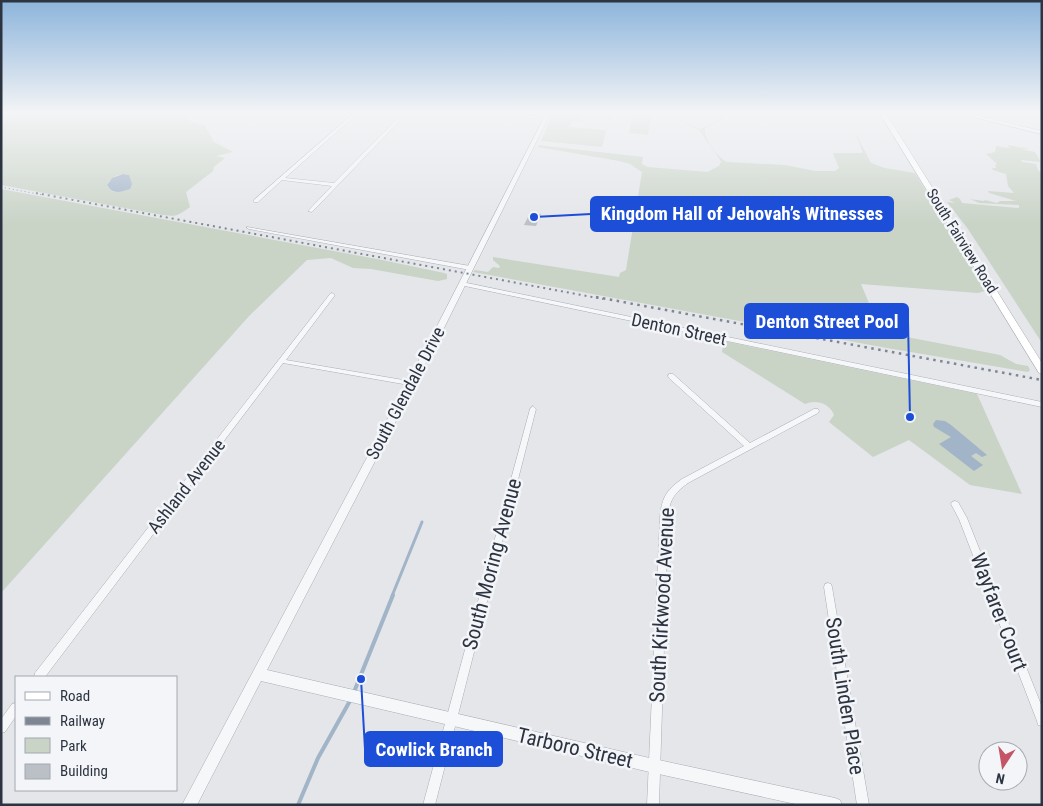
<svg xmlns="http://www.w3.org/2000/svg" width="1043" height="806" font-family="'Roboto Condensed',sans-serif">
<rect width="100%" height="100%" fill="#e4e6ea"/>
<path fill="#c9d3c6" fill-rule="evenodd" d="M1,112H176L190,121L205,126L214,142L233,152L216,156L225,158L214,167L213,171L186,192L190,207C176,217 176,217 157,214L1,185ZM123,174L129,175V189C121,192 112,195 107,186C109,178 116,175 123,174Z
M558,112H652L648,135L629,133L632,116Z
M660,112L700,129L715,122L724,114H727L718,122L705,128C703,138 718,158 727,162L785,165L815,171H835L839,168L833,153H863L855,132L871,163L885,168L915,173L985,288V291L978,293L861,284L881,332L1000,355L1016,364L1028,366L1030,370L1028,372L887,348L473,272L475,270L488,272L493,267L499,268L500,266L493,260V257L619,277L620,273L626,270L642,172L630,164L619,161L538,147V145L643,157L642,164L648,167L707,172L719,166L721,162L719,158L699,130Z
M553,113L611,117V120L604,119V117L582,115L581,120L592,122L572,121L569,127L605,130L606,132L602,147L541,141Z
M1008,145L1031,149H1021L1035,152L1041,162L1021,160L1022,162L1036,164L1038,170L1042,174V343L968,229L947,202L955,203L949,200L957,197L960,199L962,203L1019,208V205L979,203L970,199L984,201L985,200L997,203L1000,201H1016L989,193L988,191L1014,193L1008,186L1006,174L993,170L992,168H996L995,165L997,164L986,154L995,152L996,146L1009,148Z
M1,189L382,260L444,273L447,274V279L438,281L371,269L353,268L331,258L307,260L250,315L1,593Z
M724,341L977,394L1022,494L970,485L909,440L873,457L829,422L834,415C830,403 815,399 805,404L722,352Z"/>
<path fill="#a2b4c7" d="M123,174L129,175L132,184L130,189C121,192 112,195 107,185L112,178Z
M936,420L945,421L951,425L987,455L982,457L976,453L971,456L983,465L974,471L939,444L951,437L934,427L933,424Z"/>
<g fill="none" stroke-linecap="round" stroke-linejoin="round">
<path stroke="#a2b4c7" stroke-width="3" d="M392,596L422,522"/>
<path stroke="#a2b4c7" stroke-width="4" d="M354,692L393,595
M298,805L318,758L351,699"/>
</g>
<path fill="#bbc0c7" d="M530,213L541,214L536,226L524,225Z"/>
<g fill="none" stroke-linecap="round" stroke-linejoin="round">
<g stroke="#a9adb4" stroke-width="1">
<path id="minor" d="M355,112H359L285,178L334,183L404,112H408L312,212L308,211L332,186L282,180L258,202H254V200Z
M453,112H472L546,117L548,118L546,119L455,113Z
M1034,112H1038L1042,117V121Z
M247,227L470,266L473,268L470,270L249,229L247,228Z
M462,282L1042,402V407L460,285V283Z
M332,293L335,295L286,360L409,381L412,383L411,385H409L283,363L45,677H34L35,673L330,294Z
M669,374H673L750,443L814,409H818L819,411L818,413L688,483C673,494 669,501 668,519L659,805H647L660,519C661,499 666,490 682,479L744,446L669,378L668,376Z
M533,406L536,409L435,805H423L530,409Z
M955,501L958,502L967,518L1042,707V726L1038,725L1037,721L959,519L951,504L952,502Z
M828,583L831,584L832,587L869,805H857L824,587L825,584Z
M16,703V716L5,732L1,733V719L12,704Z"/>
</g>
<g stroke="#a9adb4" stroke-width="1">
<path id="tertiary" d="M547,112H551L445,326L267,670L654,759L835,798L840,800L842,805H800L654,773L261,681L197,805H182L437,326Z
M953,112H961L1042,131V134Z"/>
</g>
<g stroke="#a9adb4" stroke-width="1">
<path id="secondary" d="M879,112H885L1042,363V374L1039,373Z"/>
</g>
<use href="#minor" fill="#f6f7f9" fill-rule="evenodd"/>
<use href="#tertiary" fill="#f6f7f9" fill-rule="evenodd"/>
<use href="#secondary" fill="#fff" fill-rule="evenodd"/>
<path stroke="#7e8693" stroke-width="1" stroke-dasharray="1 3" stroke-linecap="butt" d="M1,187L43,195"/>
<path stroke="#7e8693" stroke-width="2" stroke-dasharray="2 4" stroke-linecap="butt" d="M36,193L603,299"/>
<path stroke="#7e8693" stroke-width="2.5" stroke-dasharray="2.5 4.5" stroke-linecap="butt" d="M596,297L1042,380"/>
</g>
<linearGradient id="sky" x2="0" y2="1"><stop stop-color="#8cb4db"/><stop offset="0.5" stop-color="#f3f4f6"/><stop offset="1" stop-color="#f3f4f6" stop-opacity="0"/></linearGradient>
<rect width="1043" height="225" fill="url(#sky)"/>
<g text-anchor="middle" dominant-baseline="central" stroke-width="5" stroke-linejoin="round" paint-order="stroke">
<g font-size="15" fill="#2d3441" stroke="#f3f5f8">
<text transform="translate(962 241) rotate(58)">South Fairview Road</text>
</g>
<g font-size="18" fill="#2d3441" stroke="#f3f5f8">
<text transform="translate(679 329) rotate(12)">Denton Street</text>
<text transform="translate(405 393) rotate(-62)">South Glendale Drive</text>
<text transform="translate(186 486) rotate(-52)">Ashland Avenue</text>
</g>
<g font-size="21" fill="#2d3441" stroke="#f3f5f8">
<text transform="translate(492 564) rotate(-75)">South Moring Avenue</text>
<text transform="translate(662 605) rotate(-87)">South Kirkwood Avenue</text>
<text transform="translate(999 612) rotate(69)">Wayfarer Court</text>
<text transform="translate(845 696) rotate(81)">South Linden Place</text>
<text transform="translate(575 748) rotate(13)">Tarboro Street</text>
</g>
</g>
<path fill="none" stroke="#1d4ed8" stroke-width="2" d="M534 217L591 214M910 417L908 321M361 679L365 749"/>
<g fill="#1d4ed8" stroke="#f3f5f8" stroke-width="2">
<circle cx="534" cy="217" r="5"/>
<circle cx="910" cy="417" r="5"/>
<circle cx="361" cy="679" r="5"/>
</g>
<g fill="#1d4ed8" stroke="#1d4ed8" stroke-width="2">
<rect x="591" y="197" width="302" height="34" rx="5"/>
<rect x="745" y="304" width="163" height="34" rx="5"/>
<rect x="365" y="732" width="137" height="34" rx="5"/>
</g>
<g font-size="19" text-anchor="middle" font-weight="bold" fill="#fff">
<text x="742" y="220">Kingdom Hall of Jehovah’s Witnesses</text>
<text x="827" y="328">Denton Street Pool</text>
<text x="434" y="756">Cowlick Branch</text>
</g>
<rect width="1043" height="806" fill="none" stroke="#2d3441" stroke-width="5"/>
<rect x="15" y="676" width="162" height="115" fill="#f3f5f8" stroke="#a4a8af"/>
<rect x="25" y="692" width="25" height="8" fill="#ffffff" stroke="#a4a8af"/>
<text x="60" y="701" font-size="15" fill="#2d3441">Road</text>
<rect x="25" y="717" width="25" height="8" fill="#7e8693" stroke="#a4a8af"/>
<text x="60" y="726" font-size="15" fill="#2d3441">Railway</text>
<rect x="25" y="738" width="25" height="15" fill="#c9d3c6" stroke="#a4a8af"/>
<text x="60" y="751" font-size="15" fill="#2d3441">Park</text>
<rect x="25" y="764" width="25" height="15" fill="#bbc0c7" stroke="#a4a8af"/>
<text x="60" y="776" font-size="15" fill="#2d3441">Building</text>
<g transform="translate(1003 766) rotate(192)"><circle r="24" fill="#f3f5f8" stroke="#a4a8af"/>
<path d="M0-4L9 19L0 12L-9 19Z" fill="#c35567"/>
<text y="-8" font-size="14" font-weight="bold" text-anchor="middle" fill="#2d3441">N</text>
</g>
</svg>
